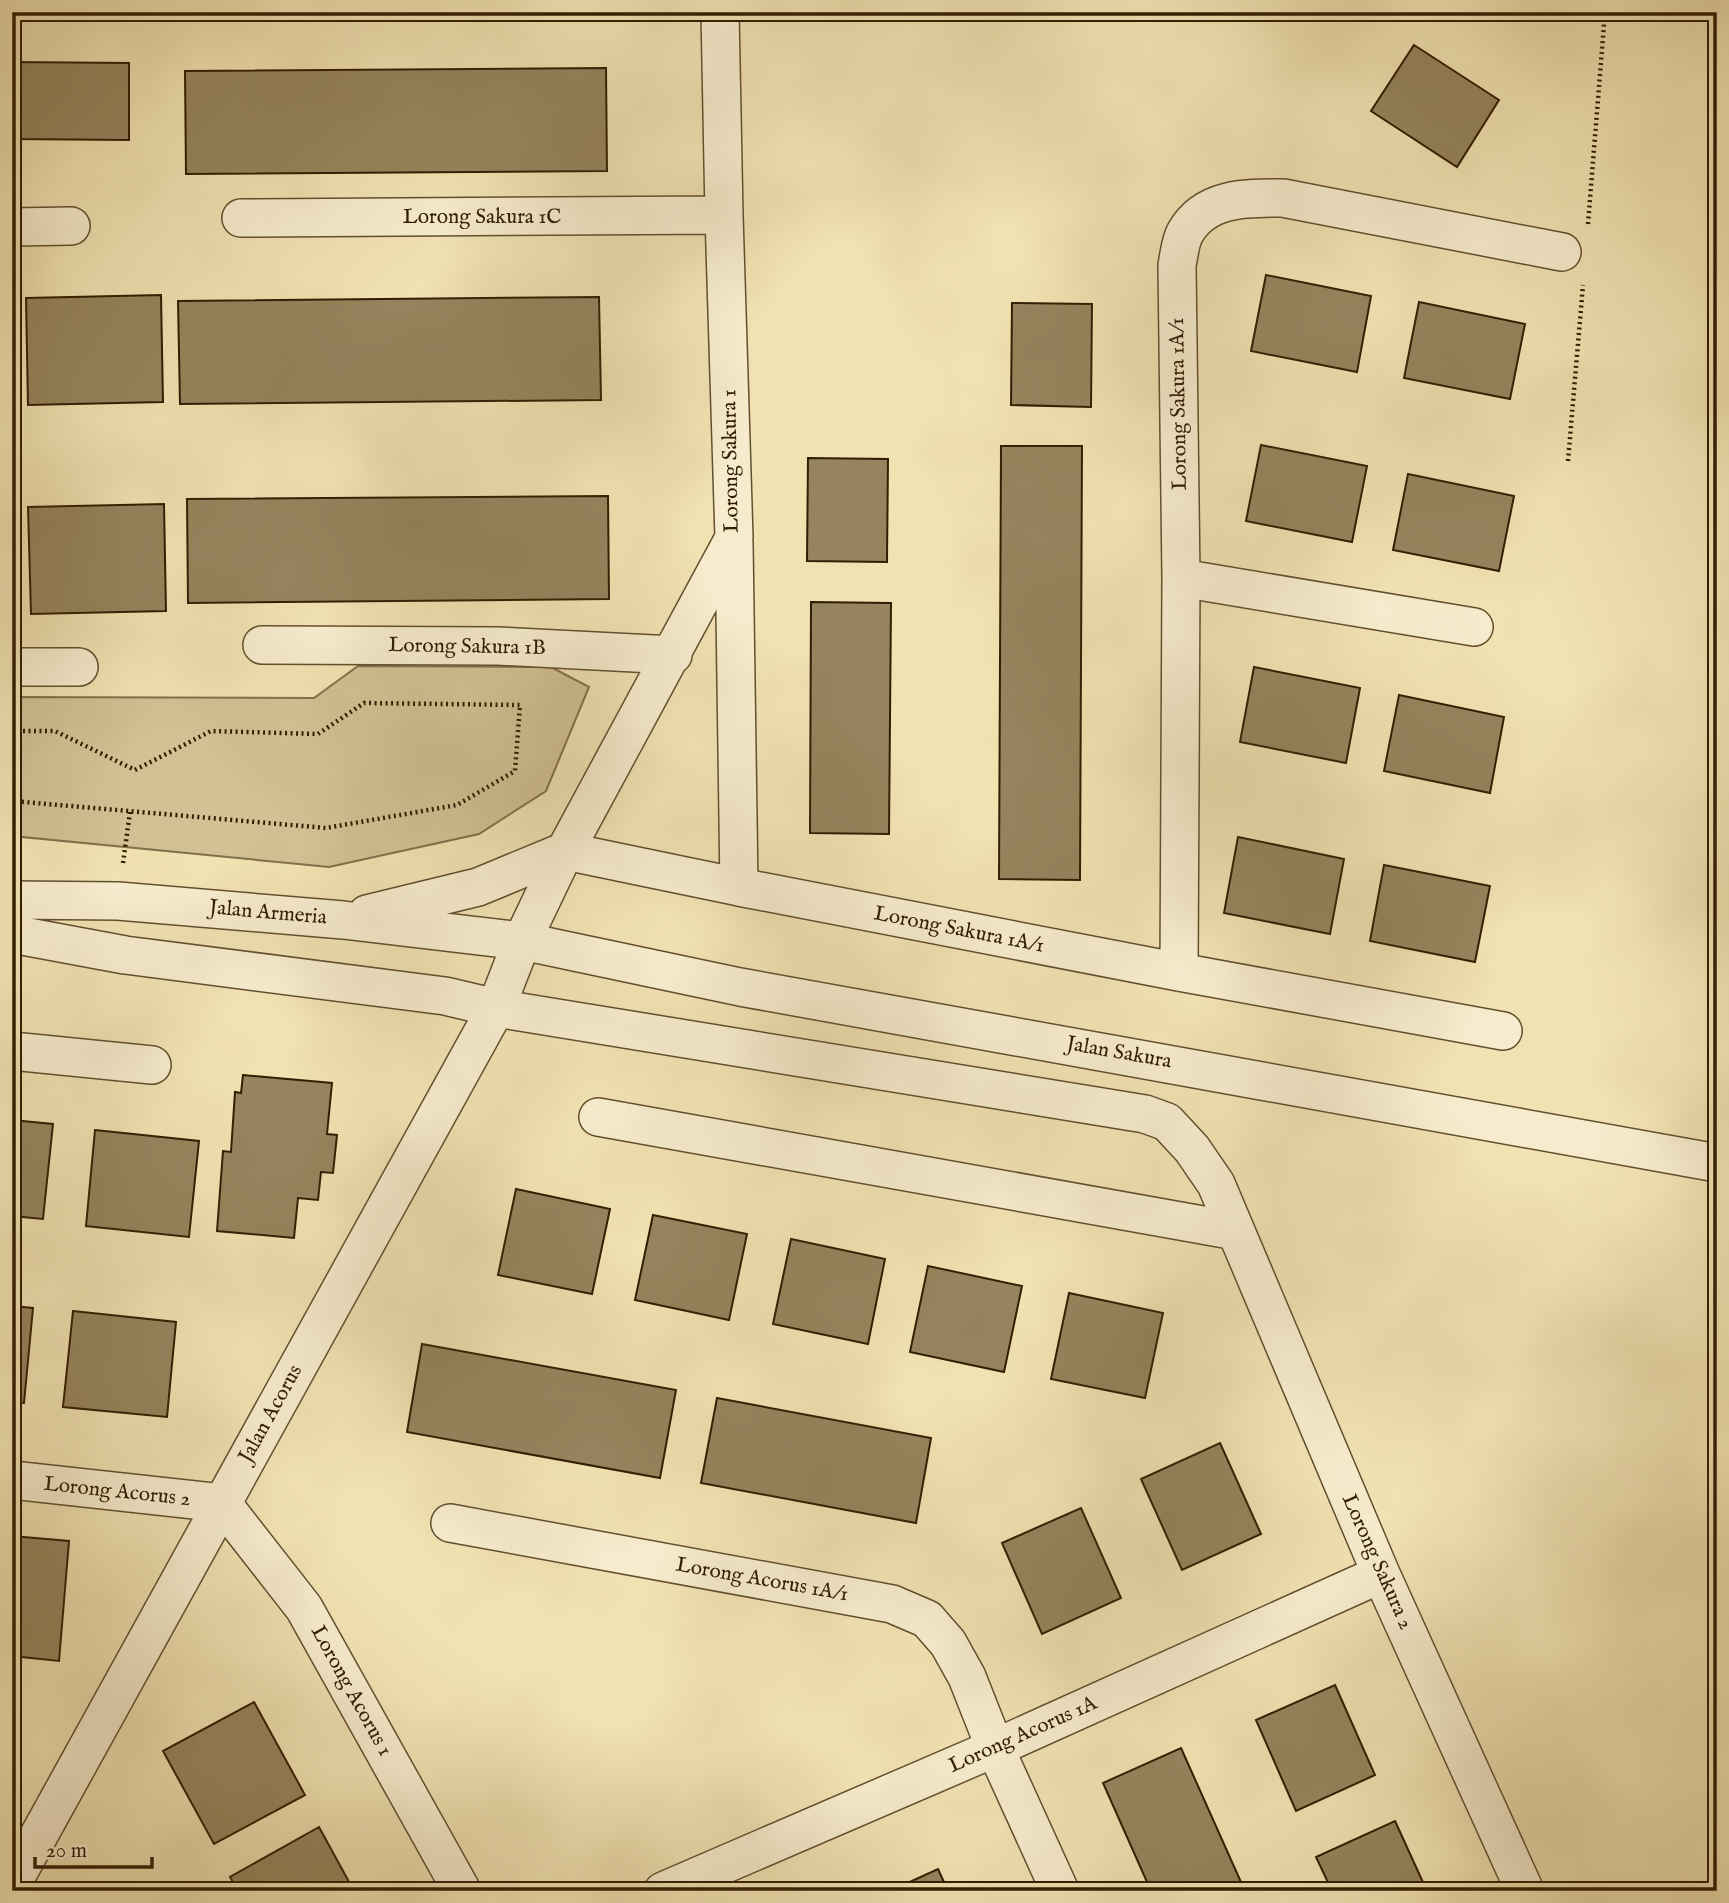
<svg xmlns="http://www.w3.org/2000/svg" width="1729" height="1903" font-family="'IM FELL English',serif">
<rect width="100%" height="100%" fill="#f1e2b2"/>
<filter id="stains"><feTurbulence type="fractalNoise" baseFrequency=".00286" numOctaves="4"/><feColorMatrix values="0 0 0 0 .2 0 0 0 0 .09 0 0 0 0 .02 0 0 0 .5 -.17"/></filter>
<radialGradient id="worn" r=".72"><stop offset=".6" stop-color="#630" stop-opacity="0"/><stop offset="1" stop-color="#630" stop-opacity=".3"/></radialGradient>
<path fill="#d1c194" stroke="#82704c" stroke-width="2" d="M358,666L551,667L589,687L546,791L479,834L329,867L12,836V697L314,698Z"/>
<path fill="#95845e" stroke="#321e03" stroke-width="2" d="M1414,45L1499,100L1457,167L1371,111Z
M12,62L129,63V140L12,139Z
M606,68L607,171L186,174L185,71Z
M1266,275L1371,296L1357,372L1251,351Z
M12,294H17L20,401H12Z
M161,295L163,402L28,405L26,298Z
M599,297L601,400L180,404L178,301Z
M1419,302L1525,324L1510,399L1404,378Z
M1012,303L1092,304L1091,407L1011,405Z
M1261,445L1367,466L1352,542L1246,521Z
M1001,446H1082L1080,880L999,879Z
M808,458L888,459L887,562L807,561Z
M1408,474L1514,496L1499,571L1393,550Z
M608,496L609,599L188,603L187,499Z
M164,504L166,611L31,614L28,507Z
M12,506L15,613L12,614Z
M811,602L891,603L889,834L810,833Z
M1254,667L1360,688L1346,763L1240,742Z
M1399,695L1504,717L1490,793L1384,771Z
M1238,837L1344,859L1330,934L1224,913Z
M1384,865L1490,886L1475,962L1370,941Z
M243,1075L332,1083L327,1134L337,1135L333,1173L321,1172L318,1200L298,1198L294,1238L217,1231L223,1151L231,1152L235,1092L241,1093Z
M12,1120L53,1124L43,1219L12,1216Z
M95,1130L199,1141L189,1237L86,1226Z
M516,1189L610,1209L592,1294L498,1275Z
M653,1215L747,1234L729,1320L635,1300Z
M791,1239L885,1259L868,1344L773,1324Z
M928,1266L1022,1286L1004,1372L910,1352Z
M1069,1293L1163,1313L1145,1398L1051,1379Z
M12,1306L33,1308L24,1403L12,1402Z
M73,1311L176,1322L167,1417L63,1407Z
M422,1344L676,1390L660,1478L407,1432Z
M717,1398L931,1438L916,1523L701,1483Z
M1220,1443L1261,1534L1182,1570L1141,1479Z
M1081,1508L1121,1598L1042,1634L1002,1543Z
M12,1536L69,1541L59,1661L12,1656Z
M1335,1685L1375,1775L1296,1811L1256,1720Z
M254,1702L305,1795L214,1844L163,1751Z
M1181,1748L1245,1891H1151L1103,1783Z
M1395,1821L1427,1891H1332L1316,1857Z
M319,1827L354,1891H238L230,1877Z
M938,1869L948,1891H890Z"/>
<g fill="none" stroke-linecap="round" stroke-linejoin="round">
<g stroke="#624f2f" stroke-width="40">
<path id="street" d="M241,218L724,215
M12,227L71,226
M1181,578L1474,627
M262,645L498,646L673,655
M12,667H79
M739,887L1179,972L1503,1031
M12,900L118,901L343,920L522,941L740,987L1717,1163
M367,914L478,887L565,851L739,887L734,543
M12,934L125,955L445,996L496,1008L1145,1114L1167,1122L1192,1149L1216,1184L1381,1574L1525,1891
M1179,972L1181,578L1177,265C1179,256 1180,242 1185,233C1205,197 1246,198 1283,198L1562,252
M12,1051L152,1065
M598,1117L1236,1231
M12,1480L222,1503L304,1608L462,1891
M450,1523L892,1604L927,1619L948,1643L967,1677L995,1748L1060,1891
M12,1884L496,1008L522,941L565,851L734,538L724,215L720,12
M663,1891L995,1748L1381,1574"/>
</g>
<path stroke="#321e03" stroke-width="4.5" stroke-dasharray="2 3.5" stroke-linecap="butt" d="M1588,224L1605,12
M1568,461L1583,285
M12,731H55L135,770L211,731L318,734L364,703L520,705L515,771L457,805L326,828L12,801
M123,863L130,812"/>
<use href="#street" stroke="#f6eccd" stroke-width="37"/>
</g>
<g text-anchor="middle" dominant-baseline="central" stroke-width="7" stroke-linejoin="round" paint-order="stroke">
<g font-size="21" fill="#321e03" stroke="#f6eccd">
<text x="482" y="217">Lorong Sakura 1C</text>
<text transform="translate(1179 404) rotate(-91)">Lorong Sakura 1A/1</text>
<text transform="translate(731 461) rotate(-91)">Lorong Sakura 1</text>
<text transform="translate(467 647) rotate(1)">Lorong Sakura 1B</text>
<text transform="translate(268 913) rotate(5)">Jalan Armeria</text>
<text transform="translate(959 930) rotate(11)">Lorong Sakura 1A/1</text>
<text transform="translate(1119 1053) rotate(10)">Jalan Sakura</text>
<text transform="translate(271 1414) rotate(-61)">Jalan Acorus</text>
<text transform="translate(117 1492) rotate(6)">Lorong Acorus 2</text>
<text transform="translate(1377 1562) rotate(66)">Lorong Sakura 2</text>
<text transform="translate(762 1580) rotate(10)">Lorong Acorus 1A/1</text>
<text transform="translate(351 1691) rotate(61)">Lorong Acorus 1</text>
<text transform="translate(1023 1735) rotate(-24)">Lorong Acorus 1A</text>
</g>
</g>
<rect width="1729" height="1903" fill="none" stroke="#f1e2b2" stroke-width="42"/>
<rect x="14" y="14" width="1701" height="1875" fill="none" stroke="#321e03" stroke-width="3.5"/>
<rect x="21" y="21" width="1687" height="1861" fill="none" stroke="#321e03" stroke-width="2"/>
<path d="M35 1857v10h117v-10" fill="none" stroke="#321e03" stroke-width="3.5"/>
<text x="46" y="1857" font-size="21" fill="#321e03" stroke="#f6eccd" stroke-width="5" paint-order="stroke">20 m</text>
<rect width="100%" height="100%" filter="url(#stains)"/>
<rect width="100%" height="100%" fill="url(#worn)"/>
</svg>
